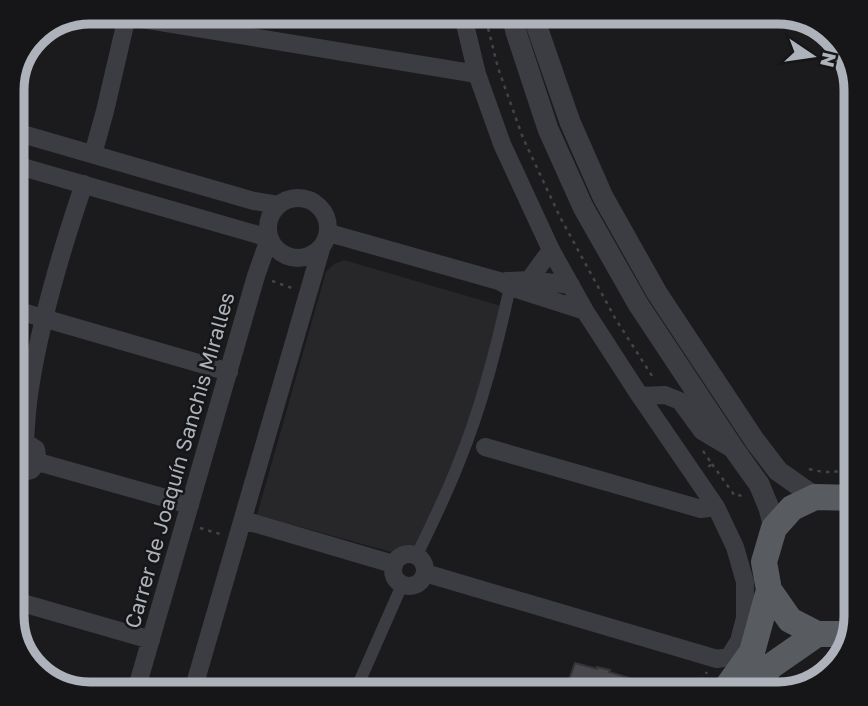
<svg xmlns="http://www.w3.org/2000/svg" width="868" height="706" font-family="'Golos Text',sans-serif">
<rect width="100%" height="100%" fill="#1b1b1d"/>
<path fill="#27272a" d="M344,260L501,306L486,366L455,461L418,550L411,547L404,548L395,553L257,515L326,272L334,264Z"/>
<path fill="#48494d" stroke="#353539" stroke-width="2" d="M575,663L597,669V667L610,670L609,672L629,678L625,691L631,694H564Z"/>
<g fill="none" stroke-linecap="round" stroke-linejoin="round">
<path stroke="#424449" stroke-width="2.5" stroke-dasharray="3.5 5" stroke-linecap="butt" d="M484,12L498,68L523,138L560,217L615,318L654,379
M272,281L292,288
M703,451L712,464L708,467
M712,464L735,496L743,495
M809,469C829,474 837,473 856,465
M200,528L220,534
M690,694L707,672"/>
<path stroke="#3c3d42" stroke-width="9" d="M814,678L819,671H828"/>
<path stroke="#3c3d42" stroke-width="12" d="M12,526L20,473
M417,555C431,525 447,494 459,462C482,406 497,346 510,287
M354,694L402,585"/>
<path stroke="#3c3d42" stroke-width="18" d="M99,12L477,74
M12,131L254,201L278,205
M93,154L105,111L128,12
M12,164L269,238
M268 228a30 30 0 1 1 60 0a30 30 0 1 1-60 0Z
M329,233L499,281L510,287L585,311
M529,280L571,285
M506,281L529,280L551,250
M12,309L229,372
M640,396L665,395L680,401L702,431L734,450
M25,442C26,424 27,406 30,388C41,318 61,251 84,184
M485,447L701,509L716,507
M38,462L190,505
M12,467L20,473L31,470L38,462L36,449L25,442L14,444L12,447
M243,520L393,564
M393 570a16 16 0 1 1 32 0a16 16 0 1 1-32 0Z
M425,573L717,659L729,657L739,641L745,618V582L735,547L716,507L640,396L585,311L551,250L502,144L477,74L462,12
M12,600L151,640
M135,694L256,276L269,239
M192,694L321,249"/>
<path stroke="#3c3d42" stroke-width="21" d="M511,12L516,32L548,129L583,207L638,304L736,452L759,484L769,508L774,528
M534,12L537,27L570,122L603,197L657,293L755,441L778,471L815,497"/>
<path stroke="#585b60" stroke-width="26" d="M850,634H817L790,620L769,590L764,562L774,528L792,508L815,497L856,498
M722,694L752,652L769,590
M749,694L771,666L817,634"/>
</g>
<g text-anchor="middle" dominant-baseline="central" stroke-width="5" stroke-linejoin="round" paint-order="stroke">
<g font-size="21" fill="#aeb3bb" stroke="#161618">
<text transform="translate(179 460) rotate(-74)">Carrer de Joaquín Sanchis Miralles</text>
</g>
</g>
<path d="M0 0H868V706H0ZM90 24H778A66 66 0 0 1 844 90V616A66 66 0 0 1 778 682H90A66 66 0 0 1 24 616V90A66 66 0 0 1 90 24Z" fill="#161618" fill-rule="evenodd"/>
<path fill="none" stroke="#aeb3bb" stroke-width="9" d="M90 24H778A66 66 0 0 1 844 90V616A66 66 0 0 1 778 682H90A66 66 0 0 1 24 616V90A66 66 0 0 1 90 24Z"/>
<g transform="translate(812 56) rotate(103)" stroke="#161618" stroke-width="5" paint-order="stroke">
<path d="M0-5L12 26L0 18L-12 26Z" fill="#aeb3bb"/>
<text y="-10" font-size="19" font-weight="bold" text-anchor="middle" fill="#aeb3bb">N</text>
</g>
</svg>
